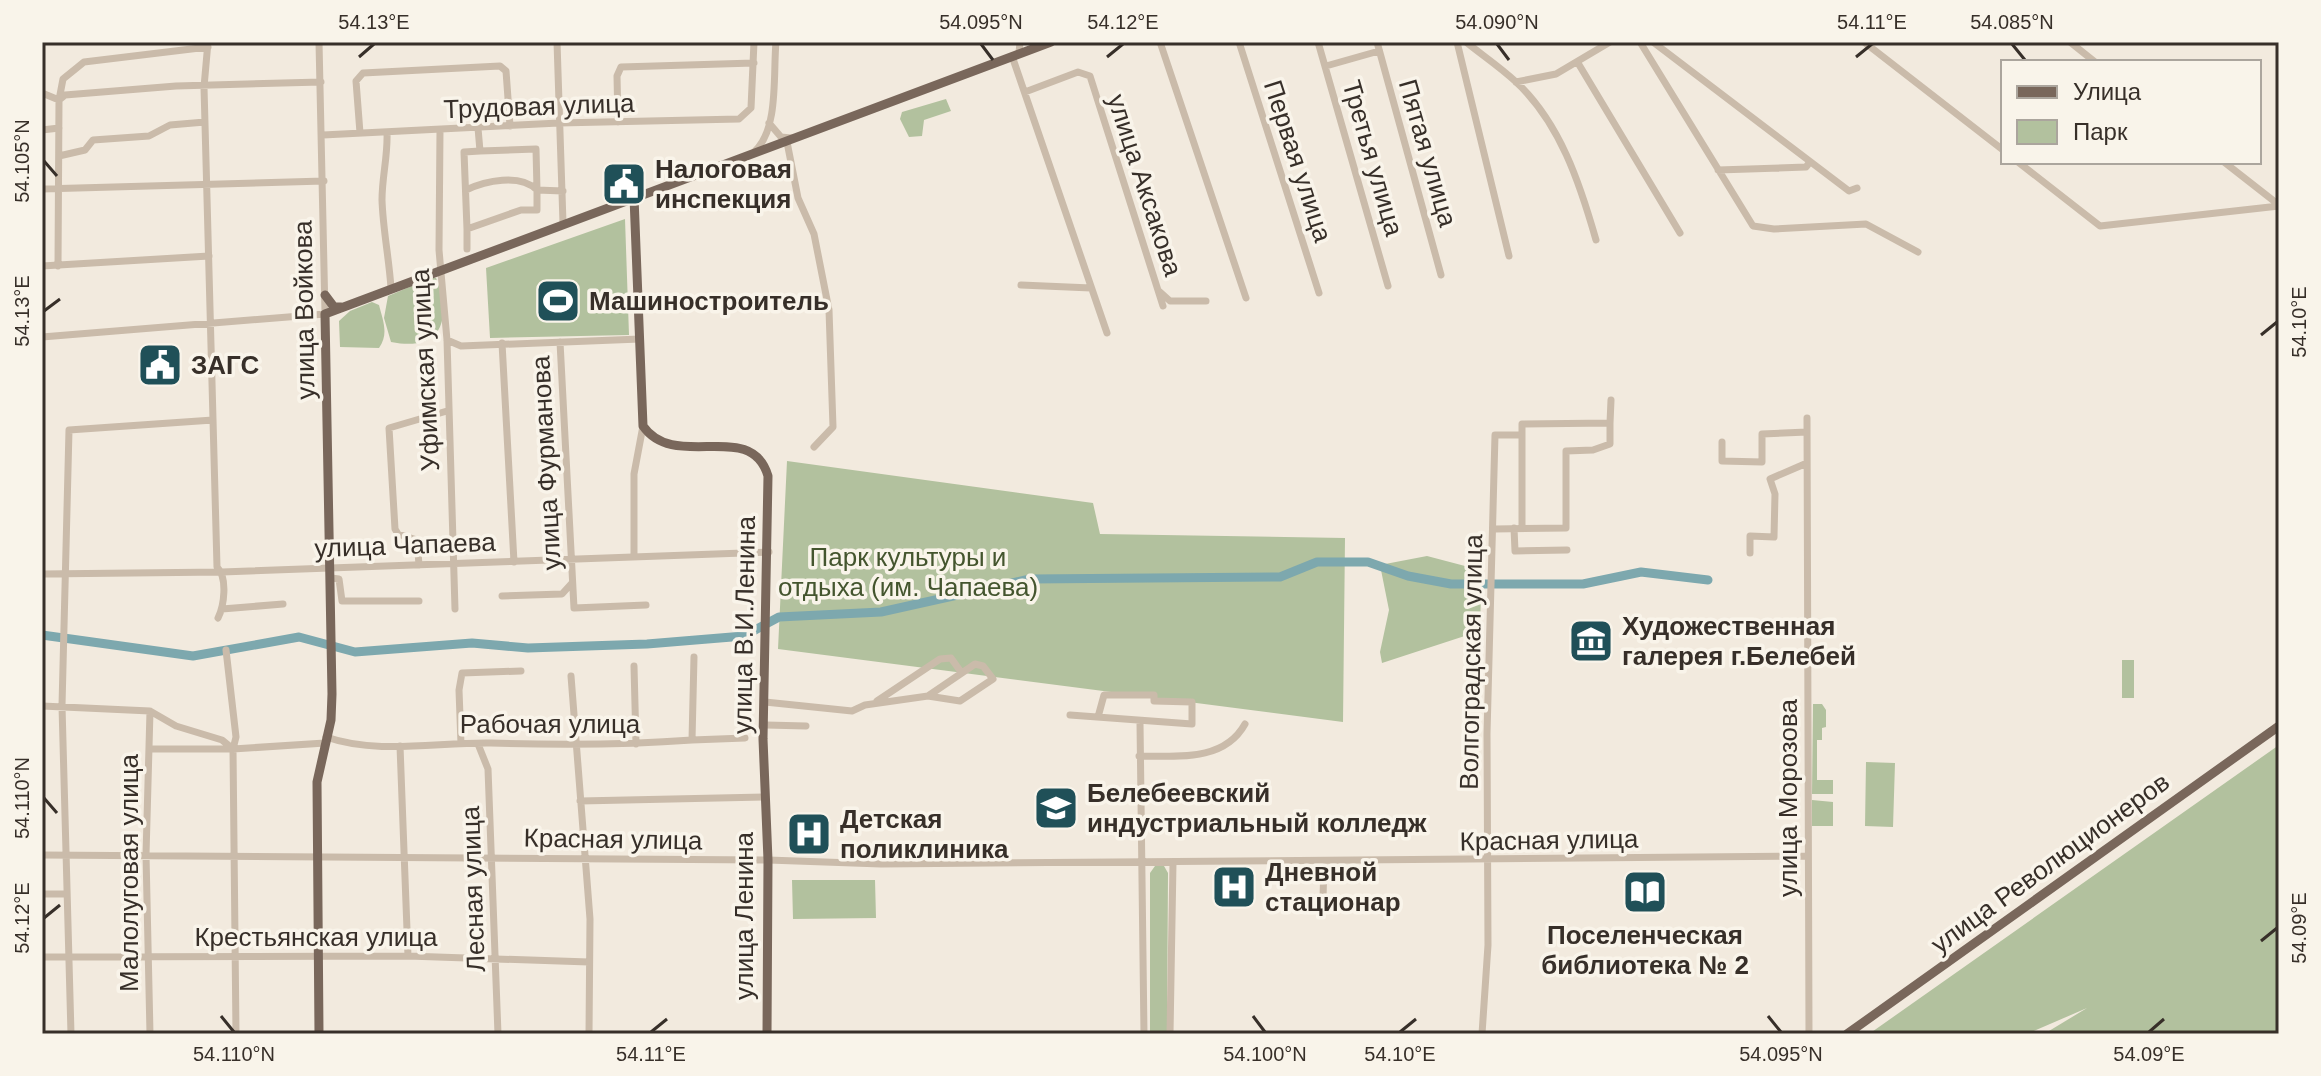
<svg xmlns="http://www.w3.org/2000/svg" width="2321" height="1076" font-family="Arial,sans-serif">
<rect width="100%" height="100%" fill="#f2eade"/>
<path fill="#b2c19e" d="M946,99L951,111L924,120L922,136L909,137L900,119L902,112Z
M625,219L629,335L490,338L486,268Z
M431,278H436C452,320 442,352 391,342L384,318L388,296Z
M372,302L379,305C383,321 389,334 379,348L340,347L339,321L350,311Z
M787,461L1093,503L1100,534L1345,538L1343,722L778,649Z
M1427,556L1465,566L1481,591L1480,631L1382,663L1380,652L1389,610L1380,565Z
M2122,660H2134V698H2122Z
M1813,704H1822L1826,710V727L1822,728V740H1817V780H1833V794H1812Z
M2279,745V1034H2044L2087,1008L2027,1034H1869Z
M1866,762L1895,763L1893,827L1865,826Z
M1812,800L1833,802V826H1812Z
M1155,866H1164L1168,873L1167,1034H1150V873Z
M792,880H875L876,918L793,919Z"/>
<g fill="none" stroke-linecap="round" stroke-linejoin="round">
<path stroke="#7da8ae" stroke-width="9" d="M42,635L193,656L299,637L355,652L472,643L528,648L647,644L744,636L779,617L881,612L1030,579L1280,577L1317,562H1368L1408,576L1451,584H1583L1641,572L1708,580"/>
<path stroke="#cabbaa" stroke-width="7" d="M208,42L204,87L217,567C228,578 224,606 218,618
M557,42L563,223
M1160,42L1246,298
M1239,42L1319,293
M1318,42L1388,286
M1377,42L1441,275
M1457,42L1509,256
M1466,42C1482,55 1500,67 1515,81C1560,122 1580,184 1596,240
M1640,42L1753,226L1774,229L1866,224L1918,252
M1653,42L1849,191L1857,188
M1864,42L2003,150
M2070,42L2095,62
M1019,53L1020,42
M1012,56L1107,333
M1578,63L1680,233
M1326,66L1379,51
M1516,82L1556,74L1610,42
M1025,92L1078,72L1090,76L1163,306
M42,93L59,100L65,95L176,86L321,82
M618,122L617,76L621,67L754,63
M769,123L781,137L791,138
M478,128L480,151L464,152L467,229L521,210H537V190L563,191
M42,130L59,128
M440,130L439,250L447,340L455,609
M387,132C388,156 382,176 382,200C383,230 389,258 391,288
M360,133L356,81L363,73L500,66L506,71L510,126
M323,135L559,123L739,119L751,108L754,42
M787,142L798,198L814,234L829,310L833,427L814,447
M480,151L536,149L537,190
M755,151C779,129 773,73 776,42
M59,156L85,150L93,140L149,136L170,125L205,122
M2018,162L2100,226L2279,206
M2224,162L2279,205
M1718,170L1806,167L1810,162
M42,189L324,181
M466,190C485,181 520,173 537,190
M467,249V229
M42,266L209,256
M58,266L59,100L63,79L84,62L208,47
M1021,285L1091,288
M1160,292L1170,301H1206
M42,337L325,314L319,42
M447,340L461,346L640,339
M560,342L574,608L646,605
M502,343L514,562
M1807,418L1809,1034
M1522,435V528
M1722,442V461L1762,462V434L1807,432
M1514,528L1515,551L1567,550
M1495,529L1566,528V451L1593,450L1610,444V423
M1750,553V536L1774,537L1775,494L1770,479L1807,463
M634,557V474L643,426
M419,565L417,540L398,534L395,529L389,428L447,411
M42,574L222,572L769,552
M331,578L339,579L342,601H419
M502,596L562,594L572,583
M222,609L283,604
M226,650L236,737L233,749L236,1034
M634,666L636,744
M571,676L590,919L589,1034
M877,701L940,659L951,658L961,672
M765,702L852,711L865,705L928,696L960,701L993,679L983,666L975,664L928,696
M42,706L150,711L176,726L222,740L233,749L325,743
M1070,715L1192,724V702L1154,701V695H1104L1098,717
M1140,723L1144,1034
M766,725L806,726
M326,737C378,755 437,742 491,743C558,745 625,745 692,740L694,657
M692,740L745,738
M461,744L459,690L462,673L521,671
M478,744L488,769L498,1034
M400,746L408,956
M150,749H233
M1139,756C1177,756 1224,762 1245,724
M580,801L764,797
M42,855L768,860L881,864L1808,856
M42,894H66
M1323,899L1324,862
M42,957L408,956L589,962
M71,1034L62,706L69,430L213,420
M150,1034L146,855L150,711
M1170,1034L1173,863
M1482,1034L1488,945L1487,734L1495,435H1522V424L1610,423L1611,400"/>
<path stroke="#79675b" stroke-width="9" d="M634,197L643,426C675,472 751,418 768,476L763,739L768,860L767,1034
M325,295L334,307H341
M319,1034L317,782L331,720L332,694L325,314L1051,42
M1847,1034L2279,726"/>
</g>
<path fill="none" stroke="#372f29" stroke-width="3" d="M981,44L993,60M1497,44L1509,60M2012,44L2025,60M359,57L374,44M1107,57L1123,44M1856,57L1872,44M44,161L57,176M44,311L60,299M2261,335L2277,322M44,798L57,813M44,918L60,905M2261,941L2277,928M221,1016L234,1032M1253,1016L1265,1032M1768,1016L1781,1032M651,1032L667,1019M1400,1032L1416,1019M2149,1032L2164,1019"/>
<defs>
<g id="civic-square" transform="scale(2.3)"><rect x="-9" y="-9" width="18" height="18" rx="4" fill="#205058" stroke="#f9f4ea"/><path d="M-.6-6.5H3V-4.5H.6V-3L4-1V1h2V6H-6V1h2V-1L-.6-3ZM-1.2 2.5V6h2.4V2.5Z" fill="#fff"/></g>
<g id="stadium-square" transform="scale(2.3)"><rect x="-9" y="-9" width="18" height="18" rx="4" fill="#205058" stroke="#f9f4ea"/><path d="M0-5a6.5 5 0 1 0 0 10a6.5 5 0 1 0 0-10ZM-3.5-1.8h7v3.6h-7Z" fill="#fff"/></g>
<g id="museum-square" transform="scale(2.3)"><rect x="-9" y="-9" width="18" height="18" rx="4" fill="#205058" stroke="#f9f4ea"/><path d="M0-6L6-3V-2H-6V-3ZM-5-1h2V3h-2ZM-1-1h2V3h-2ZM3-1h2V3H3ZM-6 4H6V6H-6Z" fill="#fff"/></g>
<g id="university-square" transform="scale(2.3)"><rect x="-9" y="-9" width="18" height="18" rx="4" fill="#205058" stroke="#f9f4ea"/><path d="M0-5L7-2L0 1L-7-2ZM-4 1L0 2.5L4 1V4Q0 6-4 4Z" fill="#fff"/></g>
<g id="hospital-square" transform="scale(2.3)"><rect x="-9" y="-9" width="18" height="18" rx="4" fill="#205058" stroke="#f9f4ea"/><path d="M-5-5h3v3.5h4V-5h3V5h-3V1.5h-4V5h-3Z" fill="#fff"/></g>
<g id="library-square" transform="scale(2.3)"><rect x="-9" y="-9" width="18" height="18" rx="4" fill="#205058" stroke="#f9f4ea"/><path d="M-6-4Q-3-5.5-.7-3.5V5Q-3 3-6 4ZM6-4Q3-5.5 .7-3.5V5Q3 3 6 4Z" fill="#fff"/></g>
</defs>
<g fill-rule="evenodd">
<use href="#civic-square" x="624" y="184"/>
<use href="#stadium-square" x="558" y="301"/>
<use href="#civic-square" x="160" y="365"/>
<use href="#museum-square" x="1591" y="641"/>
<use href="#university-square" x="1056" y="808"/>
<use href="#hospital-square" x="809" y="834"/>
<use href="#hospital-square" x="1234" y="887"/>
<use href="#library-square" x="1645" y="892"/>
</g>
<g text-anchor="middle" dominant-baseline="central" stroke-width="7" stroke-linejoin="round" paint-order="stroke">
<g font-size="26" fill="#372f29" stroke="#f9f4ea">
<text transform="translate(539 106) rotate(-2)">Трудовая улица</text>
<text transform="translate(1428 153) rotate(74)">Пятая улица</text>
<text transform="translate(1373 158) rotate(74)">Третья улица</text>
<text transform="translate(1298 161) rotate(72)">Первая улица</text>
<text transform="translate(1145 185) rotate(72)">улица Аксакова</text>
<text transform="translate(304 310) rotate(-91)">улица Войкова</text>
<text transform="translate(425 370) rotate(-93)">Уфимская улица</text>
<text transform="translate(546 463) rotate(-93)">улица Фурманова</text>
<text transform="translate(405 545) rotate(-2)">улица Чапаева</text>
<text transform="translate(744 625) rotate(-89)">улица В.И.Ленина</text>
<text transform="translate(1471 662) rotate(-89)">Волгоградская улица</text>
<text x="550" y="724">Рабочая улица</text>
<text transform="translate(1788 798) rotate(-90)">улица Морозова</text>
<text transform="translate(613 839) rotate(1)">Красная улица</text>
<text transform="translate(1549 840) rotate(-1)">Красная улица</text>
<text transform="translate(2050 863) rotate(-36)">улица Революционеров</text>
<text transform="translate(129 873) rotate(-90)">Малолуговая улица</text>
<text transform="translate(473 889) rotate(-92)">Лесная улица</text>
<text transform="translate(744 916) rotate(-90)">улица Ленина</text>
<text x="316" y="937">Крестьянская улица</text>
</g>
<g font-size="26" font-weight="bold" fill="#372f29" stroke="#f9f4ea" text-anchor="start">
<text x="655" y="169">Налоговая<tspan x="655" dy="30">инспекция</tspan></text>
<text x="589" y="301">Машиностроитель</text>
<text x="191" y="365">ЗАГС</text>
<text x="1622" y="626">Художественная<tspan x="1622" dy="30">галерея г.Белебей</tspan></text>
<text x="1087" y="793">Белебеевский<tspan x="1087" dy="30">индустриальный колледж</tspan></text>
<text x="840" y="819">Детская<tspan x="840" dy="30">поликлиника</tspan></text>
<text x="1265" y="872">Дневной<tspan x="1265" dy="30">стационар</tspan></text>
<text x="1645" y="935" text-anchor="middle">Поселенческая<tspan x="1645" dy="30">библиотека № 2</tspan></text>
</g>
<g font-size="26" fill="#44552e" stroke="#f9f4ea">
<text x="908" y="557">Парк культуры и<tspan x="908" dy="30">отдыха (им. Чапаева)</tspan></text>
</g>
</g>
<rect width="2321" height="1076" fill="none" stroke="#f9f4ea" stroke-width="88"/>
<rect x="2001" y="60" width="260" height="104" fill="#f9f4ea" stroke="#aba59d" stroke-width="2"/>
<rect x="2017" y="86" width="40" height="12" fill="#79675b" stroke="#aba59d" stroke-width="2"/>
<text x="2073" y="100" font-size="24" fill="#372f29">Улица</text>
<rect x="2017" y="120" width="40" height="24" fill="#b2c19e" stroke="#aba59d" stroke-width="2"/>
<text x="2073" y="140" font-size="24" fill="#372f29">Парк</text>
<rect x="44" y="44" width="2233" height="988" fill="none" stroke="#372f29" stroke-width="3"/>
<g font-size="20" text-anchor="middle" fill="#372f29">
<text x="374" y="29">54.13°E</text>
<text x="981" y="29">54.095°N</text>
<text x="1123" y="29">54.12°E</text>
<text x="1497" y="29">54.090°N</text>
<text x="1872" y="29">54.11°E</text>
<text x="2012" y="29">54.085°N</text>
<text transform="translate(22 161) rotate(-90)" y="7">54.105°N</text>
<text transform="translate(22 311) rotate(-90)" y="7">54.13°E</text>
<text transform="translate(2299 322) rotate(-90)" y="7">54.10°E</text>
<text transform="translate(22 798) rotate(-90)" y="7">54.110°N</text>
<text transform="translate(22 918) rotate(-90)" y="7">54.12°E</text>
<text transform="translate(2299 928) rotate(-90)" y="7">54.09°E</text>
<text x="234" y="1061">54.110°N</text>
<text x="651" y="1061">54.11°E</text>
<text x="1265" y="1061">54.100°N</text>
<text x="1400" y="1061">54.10°E</text>
<text x="1781" y="1061">54.095°N</text>
<text x="2149" y="1061">54.09°E</text>
</g>
</svg>
